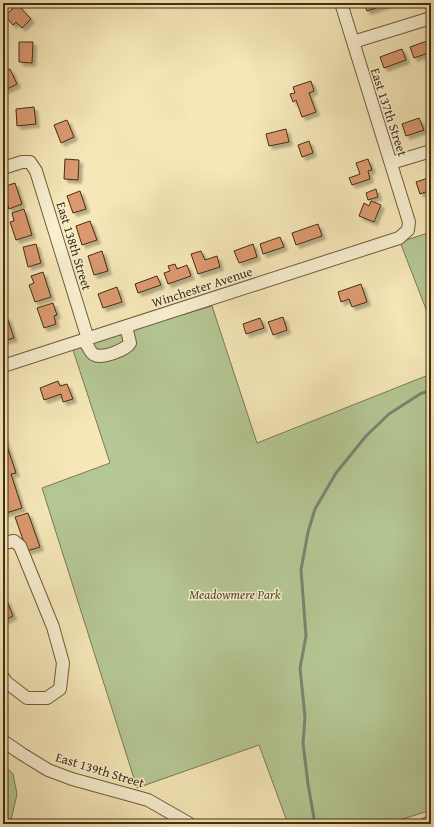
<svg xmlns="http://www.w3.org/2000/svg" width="434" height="827" font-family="'Gentium Book Plus',serif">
<defs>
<filter id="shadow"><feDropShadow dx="3.5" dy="3.5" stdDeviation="1" flood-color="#0004"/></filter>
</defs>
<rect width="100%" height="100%" fill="#f5e7b8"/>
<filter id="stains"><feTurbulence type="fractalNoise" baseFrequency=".005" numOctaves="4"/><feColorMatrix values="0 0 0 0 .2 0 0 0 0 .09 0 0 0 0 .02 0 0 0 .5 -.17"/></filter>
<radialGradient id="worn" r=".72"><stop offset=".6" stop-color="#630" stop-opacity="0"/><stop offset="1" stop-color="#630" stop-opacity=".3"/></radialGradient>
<path fill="#b5c794" stroke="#7c7a52" d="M431,232V322L400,242Z
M212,306L257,443L431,374V810L387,824H288L259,745L137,788L42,488L110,463L72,347Z
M3,764L13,774L17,794L10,824H3Z"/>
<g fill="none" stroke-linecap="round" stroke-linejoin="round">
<path stroke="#798572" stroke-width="3" d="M315,824L308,784L303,743L305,717L300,668L306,636L301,570L308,532L315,509L336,473L366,436L389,414L420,394L431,390"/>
</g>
<path fill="#dc9970" stroke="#432e10" filter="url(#shadow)" d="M364,3H388V4L367,11Z
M17,4L31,19L22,28L16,22L13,25L5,16Z
M430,40L431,52L414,58L410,47Z
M19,42H33L32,63L19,62Z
M402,49L406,60L384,68L380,57Z
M10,69L17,84L3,91V72Z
M311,81L314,91L309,93L316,112L302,117L296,100L293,102L290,94L295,93L293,87Z
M34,107L36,124L17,126L16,109Z
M419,118L424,130L406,136L402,124Z
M67,120L74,137L61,143L54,125Z
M286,129L289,142L269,146L266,134Z
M309,141L313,153L302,157L298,145Z
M65,159L79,160L78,180L64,179Z
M368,159L372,170L368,171L370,179L352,185L349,178L360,174L356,163Z
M431,177V190L420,194L416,182Z
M15,183L22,204L9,209L3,191V187Z
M376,189L378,197L368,200L366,193Z
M80,191L86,209L73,213L67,196Z
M371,201L381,205L374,222L359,216L364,203L369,206Z
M24,209L32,235L16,240L10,222L14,221L12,213Z
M90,221L97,240L82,245L76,226Z
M318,224L322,236L296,245L292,233Z
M280,237L284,247L263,254L260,244Z
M36,244L41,263L28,267L23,247Z
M253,244L257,257L239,263L234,251Z
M102,251L108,271L94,275L88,256Z
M201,251L205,260L217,256L220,267L198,274L191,254Z
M175,264L177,269L187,265L191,276L168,284L164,273L170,271L168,266Z
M43,272L51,297L35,302L29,285L34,283L31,276Z
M157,276L161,285L138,293L135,284Z
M361,284L367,302L352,307L349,299L341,302L338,292Z
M117,287L122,302L103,308L98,294Z
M53,303L57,315L54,316L56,324L44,328L37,308Z
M7,317L14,338L3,341V319Z
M283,317L287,330L273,335L268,322Z
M260,318L264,328L246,334L243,324Z
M58,381L60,386L67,384L73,399L63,402L61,394L44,400L40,388Z
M3,434L16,473L11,474L22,508L3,514Z
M28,513L40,547L27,551L15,517Z
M6,599L13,616L3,621V600Z"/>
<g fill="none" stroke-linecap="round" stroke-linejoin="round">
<g stroke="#705c3a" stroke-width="14">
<path id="minor" d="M353,42L431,18
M391,163L431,151
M3,168L22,162H30L36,171L88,339
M84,340C87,344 89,350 93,354C100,360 126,350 130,343L126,326
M3,366L399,238L408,230L409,222L341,3
M3,543L14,541L20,546L53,627L63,663L60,689L47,698H27L6,682L3,677
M3,741L22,754L48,770L72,779L148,800L190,824
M426,824L431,822"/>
</g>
<use href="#minor" stroke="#f8efd1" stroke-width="12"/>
</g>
<g text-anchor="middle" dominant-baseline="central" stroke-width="3" stroke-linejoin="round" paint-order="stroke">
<g font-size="13" fill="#432e10" stroke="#f8efd1">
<text transform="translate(389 112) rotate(72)">East 137th Street</text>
<text transform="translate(74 246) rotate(73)">East 138th Street</text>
<text transform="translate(202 287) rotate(-18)">Winchester Avenue</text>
<text transform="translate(100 770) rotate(17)">East 139th Street</text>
</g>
<g font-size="13" font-style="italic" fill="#5a4d2a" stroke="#f8efd1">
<text x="235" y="594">Meadowmere Park</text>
</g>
</g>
<rect width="434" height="827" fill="none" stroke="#f5e7b8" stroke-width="16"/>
<rect x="4" y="4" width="426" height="819" fill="none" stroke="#432e10" stroke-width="2"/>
<rect x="8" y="8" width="418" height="811" fill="none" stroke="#432e10"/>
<rect width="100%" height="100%" filter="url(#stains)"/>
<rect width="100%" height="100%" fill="url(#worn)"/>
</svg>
